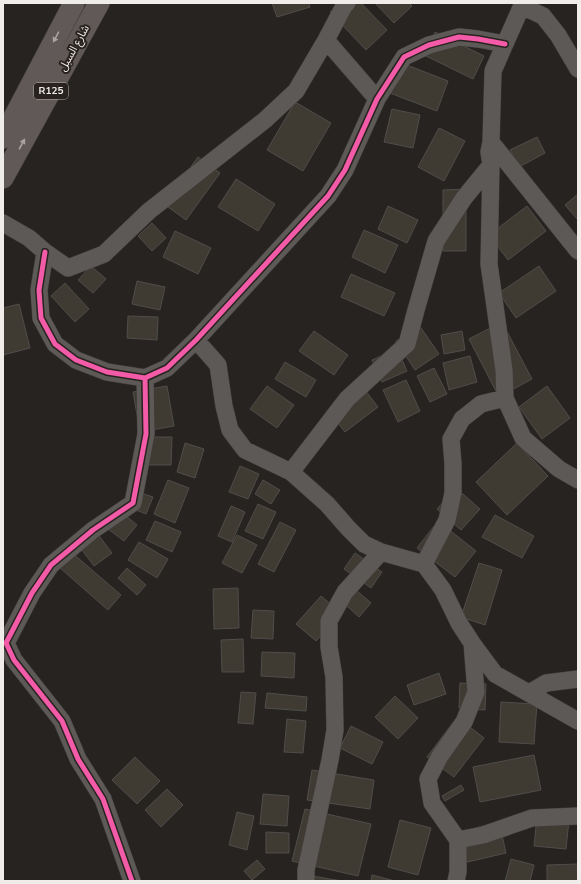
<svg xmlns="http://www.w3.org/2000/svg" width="581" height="884" font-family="'Nunito Sans','Noto Sans Arabic',sans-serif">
<rect width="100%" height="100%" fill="#262321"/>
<path fill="#403b32" stroke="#4f4d4b" d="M272,3H309L310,7L277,17Z
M340,3H361L387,30L366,50L330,12Z
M375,3H409L412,6L394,23Z
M435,32L484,56L473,79L424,55Z
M394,60L448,81L437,111L382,90Z
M295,102L331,123L303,171L267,150Z
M392,109L420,115L413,148L384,142Z
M439,128L465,141L444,181L418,167Z
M537,137L545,153L519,167L510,150Z
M198,157L220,173L186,220L164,204Z
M236,179L275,204L258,231L218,207Z
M466,189V251H443V190Z
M578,194V220L565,205Z
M388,206L418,220L407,243L378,229Z
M527,206L546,231L508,260L489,235Z
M152,223L166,238L152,251L138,236Z
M364,230L398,245L385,273L352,257Z
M175,231L211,248L198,274L163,257Z
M91,266L106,279L93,293L78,280Z
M539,266L556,291L516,318L499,293Z
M351,274L395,293L384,316L341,297Z
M137,281L165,287L160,310L132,304Z
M65,283L89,309L75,322L51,296Z
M19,304L30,348L3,355V308Z
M128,316L158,317L157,340L127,338Z
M502,322L532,379L499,397L469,339Z
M419,325L439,354L415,370L396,341Z
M314,331L348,355L334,375L299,351Z
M462,331L465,350L444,354L441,335Z
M397,349L407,371L382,382L372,360Z
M470,356L477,382L449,390L443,363Z
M285,362L316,380L306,397L275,379Z
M434,368L447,394L430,402L417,376Z
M406,380L420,411L398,422L383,390Z
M167,386L174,426L140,432L133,392Z
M267,386L294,405L277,428L250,409Z
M362,386L378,407L345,432L328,410Z
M547,386L570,418L542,439L519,407Z
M146,437H172L171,465H145Z
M185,443L204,449L195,478L177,472Z
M517,443L548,476L507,515L476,482Z
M240,466L259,474L248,499L229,492Z
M168,480L189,488L175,523L154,514Z
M263,480L280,490L271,504L255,494Z
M456,488L480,509L461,530L437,509Z
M138,492L153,497L146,514L131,508Z
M258,504L276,512L263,539L245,531Z
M231,506L245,512L232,542L218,536Z
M121,512L137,525L124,541L108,529Z
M495,515L534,536L522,558L482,537Z
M155,521L181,532L172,552L146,540Z
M438,521L476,551L455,577L417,548Z
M280,522L296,530L274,572L258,564Z
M94,529L112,553L94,566L76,542Z
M237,535L257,545L242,573L222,563Z
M139,542L168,559L157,578L128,560Z
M63,545L121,595L108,610L51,560Z
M355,553L382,572L371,588L344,569Z
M479,563L502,570L485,625L461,617Z
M127,568L146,585L137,595L118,578Z
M348,583L371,603L359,617L336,596Z
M238,588L239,628L214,629L213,589Z
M321,596L341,613L316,641L296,624Z
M253,610L274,611L273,639L251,638Z
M243,639L244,672H222L221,640Z
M262,652L295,653L294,678L261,676Z
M439,673L446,694L414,705L407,685Z
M460,683L486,684L485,710L459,708Z
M241,692L256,693L253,724L238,723Z
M267,693L307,697L306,711L265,708Z
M395,696L418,718L398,739L375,717Z
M501,702L537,704L534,744L499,742Z
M457,717L484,738L454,777L427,757Z
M287,719L306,721L303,753L284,752Z
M351,726L383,742L372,764L340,748Z
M534,755L541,790L480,802L473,767Z
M135,757L160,781L137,804L112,780Z
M312,770L374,780L370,809L307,800Z
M461,785L464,790L445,801L442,796Z
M167,789L183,805L161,827L145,810Z
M263,794L289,796L287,826L260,824Z
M305,809L371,824L358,876L292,861Z
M237,812L254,816L247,850L229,845Z
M537,817L569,820L566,849L534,846Z
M400,820L431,828L418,875L388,867Z
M499,822L506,853L463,863L456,833Z
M266,832L289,833V853H266Z
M511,859L534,865L530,881H505Z
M257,860L265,869L252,880L244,871Z
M578,864V881H547V865Z
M300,874L342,881H299Z
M372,875L395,881H371Z"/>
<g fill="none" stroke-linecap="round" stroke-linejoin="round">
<g stroke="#403d3b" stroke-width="18">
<path id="minor" d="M523,3L493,71L491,142L489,152L491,165L489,264L504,370L505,398L523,438L559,469L578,480
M522,6L543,16L558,35L578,69
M326,40L377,99
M491,142L578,251
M3,223L29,238L45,252L68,268L104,254L149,211L265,120L296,91L326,40L344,6L347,3
M45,252L39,290L41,318L55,344L76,360L107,372L145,378L167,368L196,340L328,196L345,170L377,99L404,57L429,45L459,37L478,39L505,44
M196,340L218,365L224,406L230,430L245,450L291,472L327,504L348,528L364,544L381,552L424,564L447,520L453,493V464L451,439L462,419L481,404L505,398
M291,472L347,399L407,344L416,310L436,241L464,198L491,165
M424,564L443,590L459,623L472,643L495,674L578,721
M472,643L476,692L464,722L440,756L428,779L432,803L458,840L483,835L532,818L578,816
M529,693L546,683L578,679
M132,881L103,799L78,759L62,721L14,660L6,643L32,593L51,565L93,530L133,503L146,434L145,378
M306,881V870L330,760L335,730L334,677L329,647V621L345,592L381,552
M456,881L458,872V840"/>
</g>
<g stroke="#403d3b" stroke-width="22">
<path id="major" d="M3,138L74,3
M3,178L99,3"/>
</g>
<use href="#minor" stroke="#5c5957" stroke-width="17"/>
<use href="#major" stroke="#615957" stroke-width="21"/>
<g stroke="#28231f" stroke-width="8">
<path id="cycleway" d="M45,252L39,290L41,318L55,344L76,360L107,372L145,378L167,368L196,340L328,196L345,170L377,99L404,57L429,45L459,37L478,39L505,44
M132,881L103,799L78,759L62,721L14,660L6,643L32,593L51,565L93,530L133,503L146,434L145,378"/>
</g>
<use href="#cycleway" stroke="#f35aa7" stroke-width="5"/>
</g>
<defs><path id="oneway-solid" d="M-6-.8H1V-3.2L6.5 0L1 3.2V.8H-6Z"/></defs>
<g fill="#a8a2a0">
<use href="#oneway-solid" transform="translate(56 37) rotate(118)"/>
<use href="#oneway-solid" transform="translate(22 144) rotate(-61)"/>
</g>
<g text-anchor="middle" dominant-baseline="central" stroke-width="4" stroke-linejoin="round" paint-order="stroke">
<rect fill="#28231f" stroke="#b4b0ad" stroke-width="1" x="34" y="83" width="34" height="16" rx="3"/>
<g font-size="10" font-weight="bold" fill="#f0ecea">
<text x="51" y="91">R125</text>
</g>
<g font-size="11" fill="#f0ecea" stroke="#28231f">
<text transform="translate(74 48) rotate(-61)">شارع السبل</text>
</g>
</g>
<rect width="581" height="884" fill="none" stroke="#f0ecea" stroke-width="8"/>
</svg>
